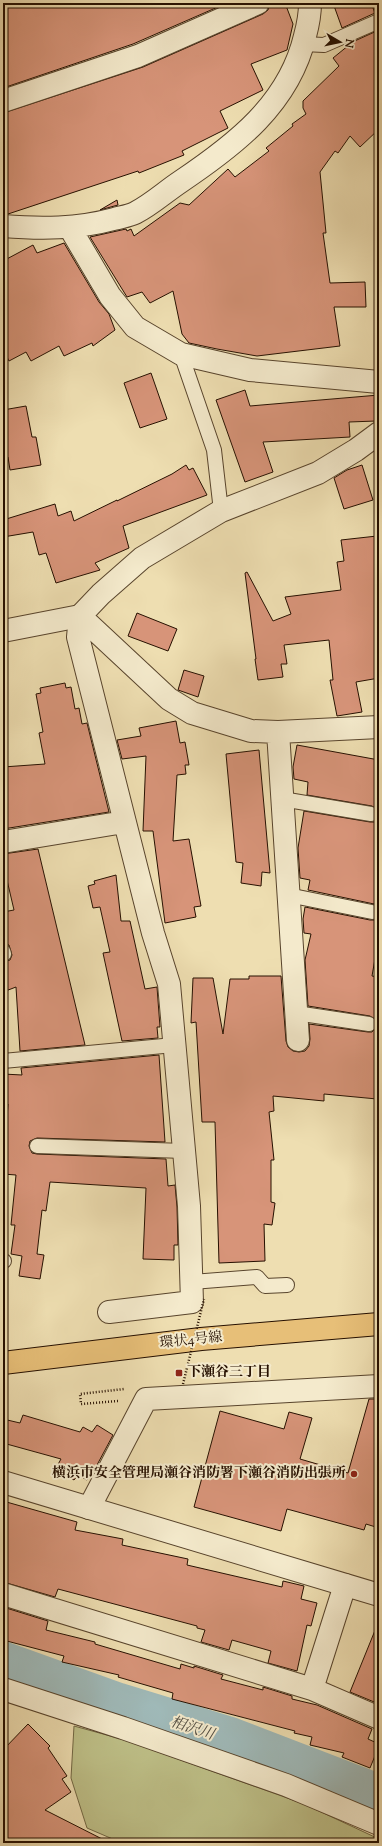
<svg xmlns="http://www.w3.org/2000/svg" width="382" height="1846" font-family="'Sorts Mill Goudy','Noto Serif JP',serif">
<rect width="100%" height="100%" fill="#eedeb1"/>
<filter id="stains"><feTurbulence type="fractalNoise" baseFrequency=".005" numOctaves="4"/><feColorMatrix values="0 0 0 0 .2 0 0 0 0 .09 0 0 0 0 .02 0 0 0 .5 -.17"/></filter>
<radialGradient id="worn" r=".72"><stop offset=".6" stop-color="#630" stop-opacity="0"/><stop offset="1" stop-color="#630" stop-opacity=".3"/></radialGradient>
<path fill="#bec088" stroke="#726844" d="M74,1726L125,1740L304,1804L379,1839V1843H122L87,1828L71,1778Z"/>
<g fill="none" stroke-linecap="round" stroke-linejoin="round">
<path stroke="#9fb9b8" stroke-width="47" d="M3,1665L117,1706L228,1740L379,1798"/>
</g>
<path fill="#d79479" stroke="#261000" d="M3,3H227L133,44L3,88Z
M270,3H285L293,24L287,50L251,64L263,90L220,111L228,128L182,151L184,155L139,173L138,171L8,214H3V113L143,67L263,14L268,10Z
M333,3H371L375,13L342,28Z
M379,30V129L360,147L350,136L338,153L335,151L320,172L326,233H323L330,283L365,282L366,307H334L340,346L257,356L217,349L189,343L182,334L173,291L150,303L142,292L127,297L90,237L126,229L127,231L131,229L134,236L180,203L189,205L228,169L235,177L269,151L266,148L293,126L292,124L306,114L303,108V101L339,66L333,58L349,45L348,44Z
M117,200L118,205L100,210Z
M64,243L99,302L109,314L115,330L93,346L92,343L64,356L59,346L31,361L26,352L9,361L3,349V261L33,245L37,253Z
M151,373L167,419L140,428L124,383Z
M245,390L250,406L379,395V417H376V421L349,422L350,437L263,442L273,472L245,482L216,400Z
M26,406L32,437H36L41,465L10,470L8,457L3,458V410Z
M186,465L189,470L193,468L207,495L123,526L129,548L95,563L100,570L56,583L46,553L39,555L33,532L3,537V520L55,504L58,516L71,511L74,521L117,500V501L172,474Z
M362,465L373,500L344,509L334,478L347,470Z
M377,536L379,548V678L356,682L362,712L337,716L330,680H333L329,640L284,645L287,664H281L283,677L258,680L255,659H256L245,573L247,572L273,621L291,614L285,597L341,590L337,562L344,561L341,540Z
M137,613L177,629L168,651L128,636Z
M184,670L204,676L198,697L178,690Z
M65,683L66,688L71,687L75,709L79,708L82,724L87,723L109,812L3,829V767L45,764L39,733L43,732L36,694L41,693L40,688Z
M176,721L180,743L185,742L189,765H185L186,774L177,775L173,841L189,839L201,906L194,907L196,917L165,923L153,831H143L146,756L122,759L117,740L141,736L139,728Z
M297,745L379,760V811L372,806L307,795L308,782L294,779L293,767Z
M259,750L270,873L262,872L261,886L241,883L243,863L236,862L226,754Z
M304,811L370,822H374L379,816V908L374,904L308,890L310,880L300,878L298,848Z
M38,849L85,1045L20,1051L16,987L3,992V962L10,960L12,955L9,945L3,943V912L14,910L3,863V854Z
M116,875L121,921H130L145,989L157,987L160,1027H157L158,1038L122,1041L103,953L110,952L100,907L93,908L88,886L95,884L94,881Z
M305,907L370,920H375L379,916V936L372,976L379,977V1079L377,1099L324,1094V1101L273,1096L274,1111L269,1112L274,1160H271V1202L275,1203L272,1225L264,1224L265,1261L219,1263L215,1122H202L196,1022L191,1023L193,978H213L223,1034L230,979H249V976H281L286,1041L288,1047L293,1051L299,1052L305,1051L309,1046L310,1039L309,1024L368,1032H372L377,1026V1021L370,1016L308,1006L305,960L311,934L304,933L303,919Z
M159,1055L165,1142L37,1138L30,1141L29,1146L32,1153L37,1154L166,1159L168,1186L175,1185L177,1207L178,1245H174V1260L143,1259L146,1188L50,1182L46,1211L42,1210L37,1254L44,1255L40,1279L19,1276L22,1256L11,1254L15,1225H11L16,1175L3,1174L8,1104H3V1074L22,1075L21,1068Z
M369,1399H379V1528L366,1524L364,1530L287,1509L281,1531L194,1507L220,1411L284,1429L289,1412L312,1418L300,1459L348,1473Z
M23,1415L80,1432L83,1427L92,1432L97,1425L113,1435L97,1465L87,1480L78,1475L74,1480L56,1468L61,1459L3,1443V1419L20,1423Z
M3,1501L77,1522L75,1530L123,1539L122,1545L188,1559L187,1565L282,1587L283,1581L304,1586L301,1599L317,1603L311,1626L307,1625L297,1671L268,1663L271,1651L232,1640L229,1650L201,1642L205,1630L197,1628V1626L58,1589L55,1597L3,1582Z
M3,1607L48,1621L46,1630L95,1642V1644L180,1669L181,1664L194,1668V1666L223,1675L221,1679L263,1690V1687L292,1696V1699L317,1705L372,1729L368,1739L379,1744V1746L370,1768L342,1757L344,1753L310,1745L312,1737L294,1733L295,1731L172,1699L173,1693L118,1677L119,1675L62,1662L64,1656L3,1640Z
M378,1623H379V1704L350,1692Z
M28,1724L50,1746L48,1748L67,1776L62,1779L71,1792L45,1810L110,1843H3V1750Z"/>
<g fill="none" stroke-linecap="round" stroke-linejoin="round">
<g stroke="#58442c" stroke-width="16">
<path id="service" d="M303,44L324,45L379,21
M181,354L214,450L221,511
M282,799L371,814
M288,895L372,912
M3,951L4,954
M296,1013L369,1024
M3,1061L174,1045
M37,1146L184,1151
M3,1261H4
M192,1282L257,1277L265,1286L287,1285"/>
</g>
<g stroke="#58442c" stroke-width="24">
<path id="minor" d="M3,101L138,56L258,3
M3,226C41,229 77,229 114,219C121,217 129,216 135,213C151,205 165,192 180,182C235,145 289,104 305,36C308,25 310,15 310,3
M70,228L110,296L135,327L181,354L250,370L379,382
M80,616L169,699L192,713L251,731L278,732L379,727
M278,732L298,1040
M3,842L124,822
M109,1312L192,1302L189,1206L169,984L153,933L78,637L80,616L101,594L142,558L221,511L318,473L356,450L379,433
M89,1508L146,1399L379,1386
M3,1594L312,1689L379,1718
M3,1689L123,1728L286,1785L379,1824
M312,1689L345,1585"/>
</g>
<g stroke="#58442c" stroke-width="24">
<path id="tertiary" d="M3,631L80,616
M3,1482L379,1595"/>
</g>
<g stroke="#261000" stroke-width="24">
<path id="primary" d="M3,1363L201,1339L379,1324"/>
</g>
<path stroke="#261000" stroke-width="2.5" stroke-dasharray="1 2" stroke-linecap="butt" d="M118,1401L81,1404L80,1394L124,1389"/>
<use href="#service" stroke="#f4eacc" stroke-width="14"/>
<use href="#minor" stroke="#f4eacc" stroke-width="22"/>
<use href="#tertiary" stroke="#f4eacc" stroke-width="22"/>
<use href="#primary" stroke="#e7bf78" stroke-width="22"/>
<path stroke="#261000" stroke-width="2.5" stroke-dasharray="1 2" stroke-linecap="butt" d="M183,1384L204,1299"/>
</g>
<g fill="#8f2418" stroke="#f4eacc" stroke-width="1.5">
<rect x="175" y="1369" width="8" height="8" rx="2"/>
<circle cx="354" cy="1474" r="4"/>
</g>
<g text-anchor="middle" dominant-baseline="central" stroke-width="4" stroke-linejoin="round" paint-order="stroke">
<g font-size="14" fill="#261000" stroke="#f4eacc">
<text transform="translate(191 1341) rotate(-6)">環状4号線</text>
</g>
<g font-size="14" font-weight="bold" fill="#261000" stroke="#f4eacc" text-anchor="start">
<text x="187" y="1373">下瀬谷三丁目</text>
<text x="346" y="1474" text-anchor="end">横浜市安全管理局瀬谷消防署下瀬谷消防出張所</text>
</g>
<g font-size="15" font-style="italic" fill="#504b40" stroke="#f4eacc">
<text transform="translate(192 1729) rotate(18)">相沢川</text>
</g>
</g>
<rect width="382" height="1846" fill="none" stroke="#eedeb1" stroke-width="16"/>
<rect x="4" y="4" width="374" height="1838" fill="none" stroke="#261000" stroke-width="2"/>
<rect x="8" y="8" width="366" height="1830" fill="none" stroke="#261000"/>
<g transform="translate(340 42) rotate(99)" stroke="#f4eacc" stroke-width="3" paint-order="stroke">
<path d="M0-3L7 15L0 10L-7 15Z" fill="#261000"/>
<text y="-6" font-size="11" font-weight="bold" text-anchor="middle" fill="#261000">N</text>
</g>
<rect width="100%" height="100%" filter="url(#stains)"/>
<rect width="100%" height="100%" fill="url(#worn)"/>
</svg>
